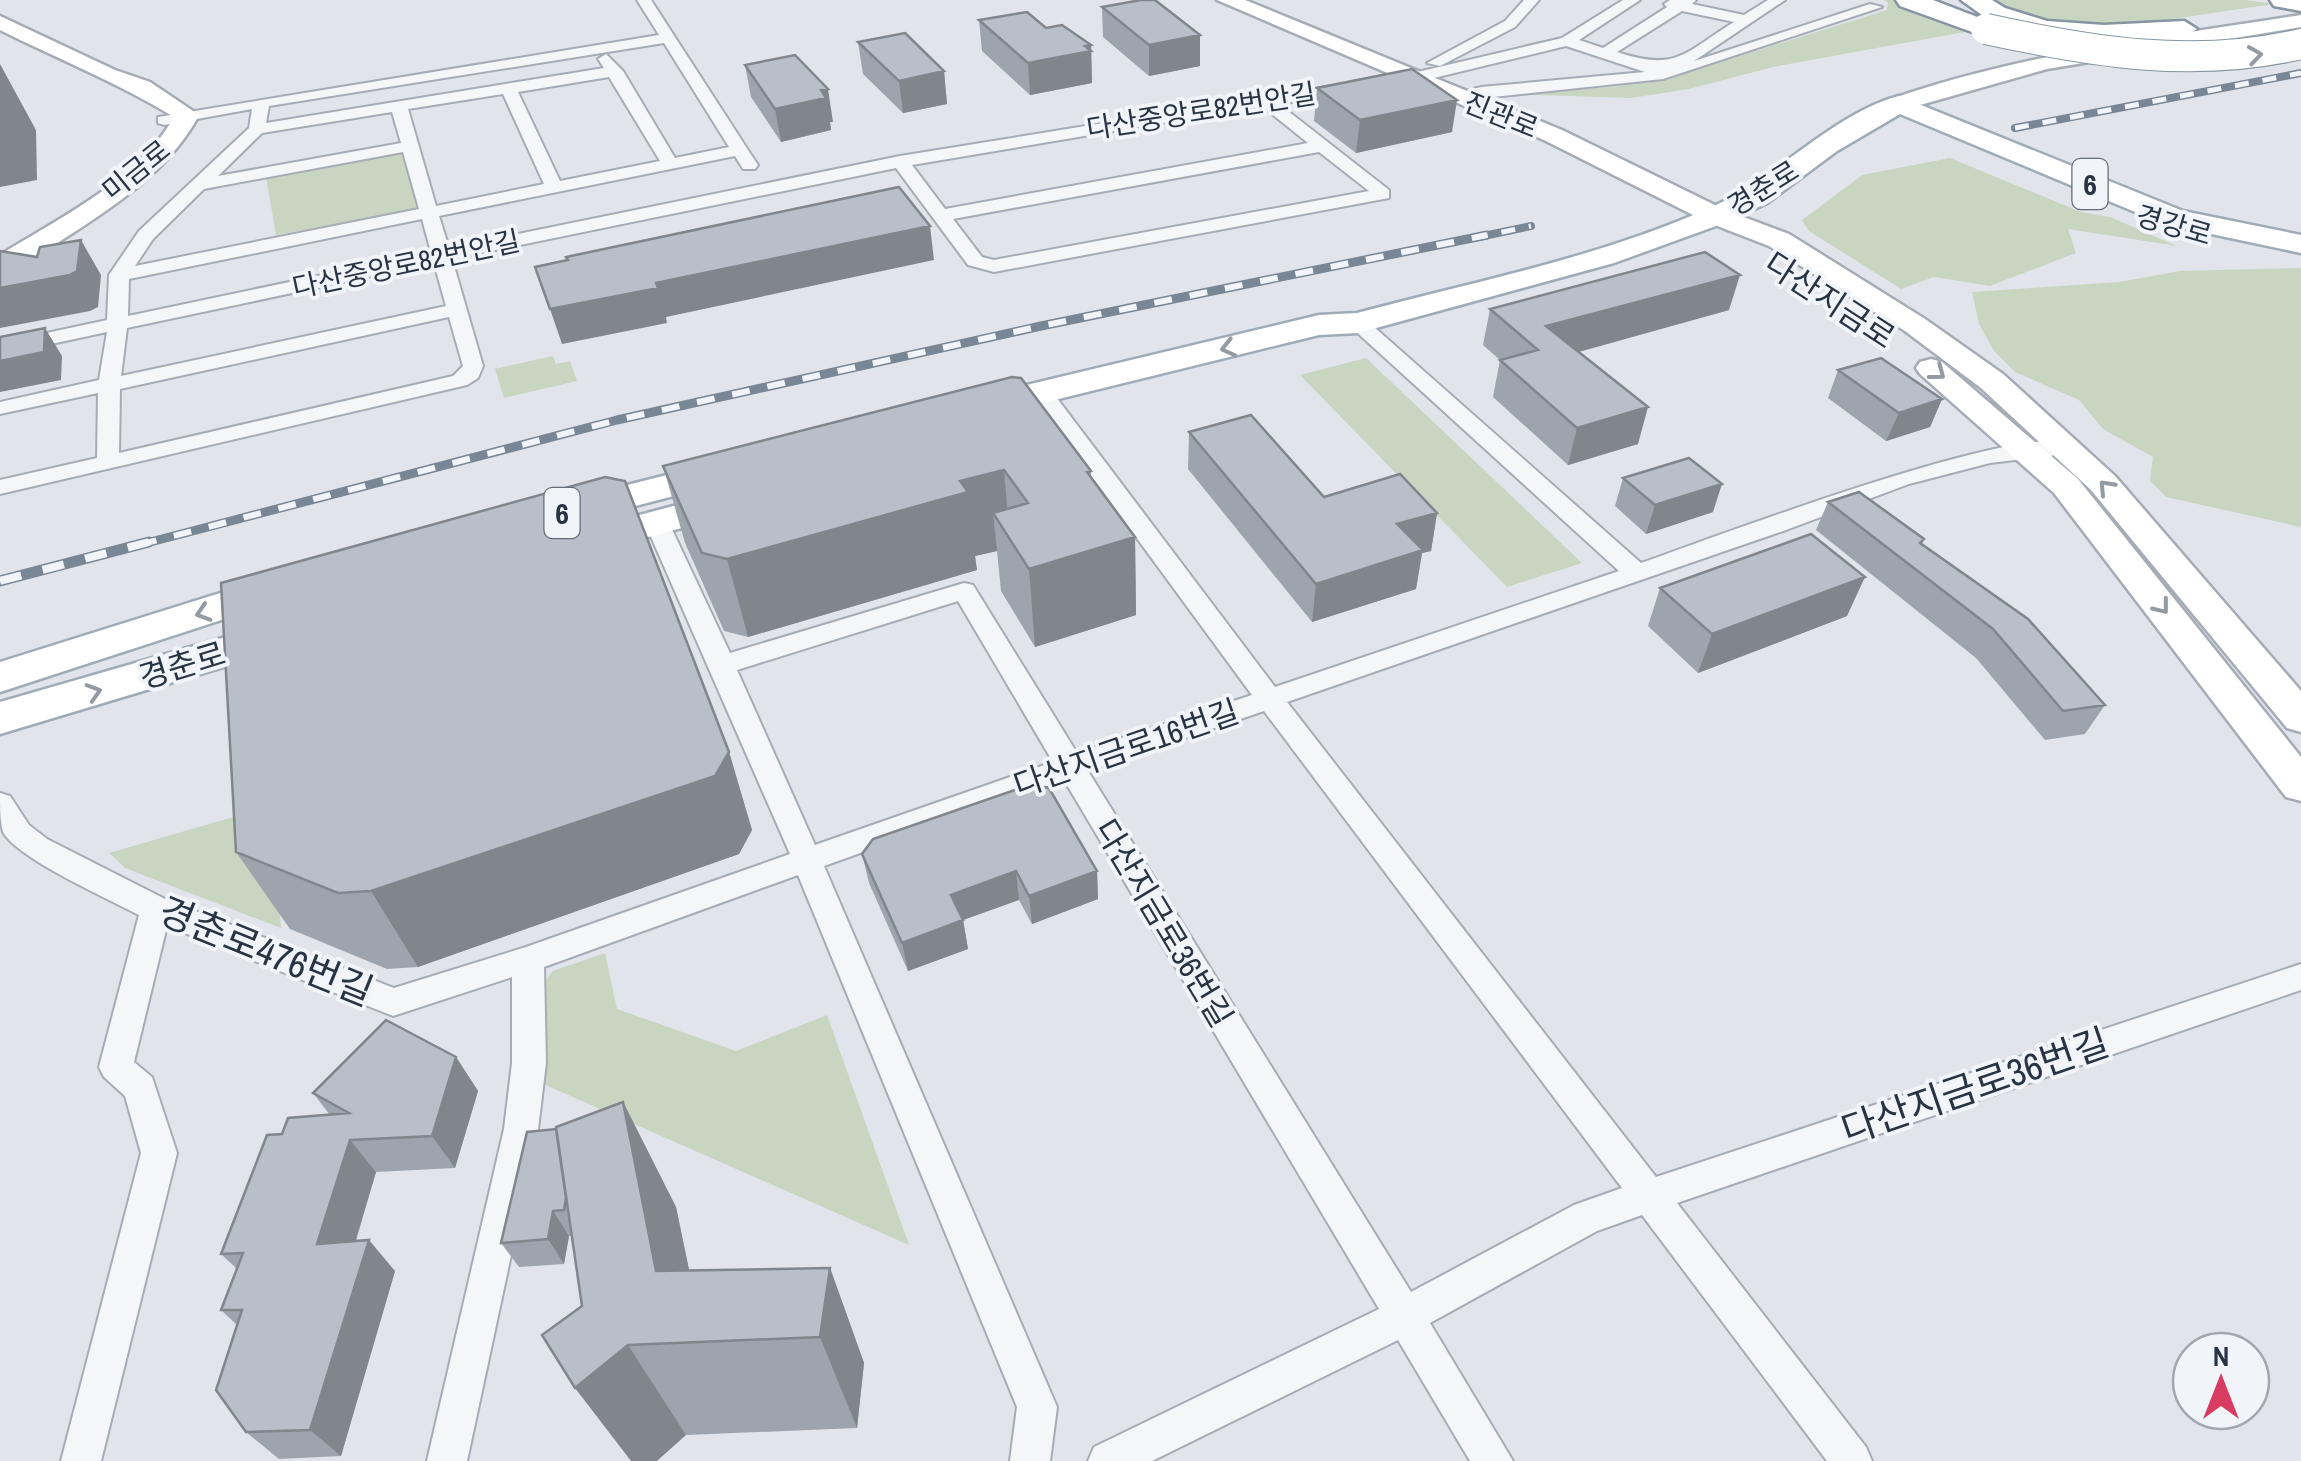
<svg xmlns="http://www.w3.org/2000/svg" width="2301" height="1461" font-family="'Archivo Narrow','Noto Sans KR',sans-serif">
<rect width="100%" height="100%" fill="#e1e5eb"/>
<path fill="#c8d5c1" d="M1883,0H1903L1970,31L1773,67L1689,89L1631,98L1510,94L1614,87L1676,76L1887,10L1888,3Z
M1978,0H2245L2274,4L2131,25L2068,29Z
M394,153L405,154L420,206L413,210L276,235L266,177Z
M1950,158L2081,212L2110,217L2177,246L2068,229L2076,253L1990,286L1934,277L1901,289L1809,231L1802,220L1862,175Z
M2301,268V527L2166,497L2150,481L2153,457L2103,429L2079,400L2015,372L1994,351L1979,324L1972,292L2119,282L2180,271Z
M553,356L556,364L570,361L577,381L504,398L495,369Z
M1366,358L1582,563L1507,587L1300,375Z
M272,806L281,928L125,868L109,853Z
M605,953L617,1009L736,1051L827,1015L909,1245L541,1083L538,990L553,971Z"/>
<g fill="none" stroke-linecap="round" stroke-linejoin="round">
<g stroke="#a6acb6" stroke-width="4">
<path id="street" d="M637,0H651L748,150L758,165L755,169H743L735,156L439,216L449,248L900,156L1413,73L1562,38L1623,0H1640L1579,40L1603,48L1667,7L1664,4L1670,0H1696L1692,4L1744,15L1768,0H1785L1694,61L1870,4L1882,7L1663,79L1455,101L1447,96L1481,87L1645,72L1566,46L1413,83L1279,104L1389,190V198L994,272L968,265L896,168L452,259L483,366L478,378L467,385L0,494V480L97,458L98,393L0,414V402L99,380L107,332L0,355V343L107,320L109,275L139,231L249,128L252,109L164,125L158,123V117L659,35ZM1682,11L1734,22C1684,53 1677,72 1617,52ZM664,43L729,147L675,158L623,71L606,54L598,59L604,68L266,123L269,106ZM609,77L660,161L560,181L518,92ZM503,94L544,184L436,206L408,109ZM1262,106L1308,143L945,209L912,165ZM392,112L401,143L218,176L262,133ZM403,152L419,209L135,266L153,239L204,189ZM1319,152L1369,191L994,260L982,257L953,219ZM422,219L431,252L128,316L129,279ZM434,263L446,306L121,376L127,328ZM449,317L463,366L453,376L119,453L120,389Z
M1524,0H1539L1515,27L1440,66L1427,63L1505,21Z
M1358,317L1365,319L1641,563C1700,543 2041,412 2076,447L2065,454L1990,463L1909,484L1786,530L1287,702L1656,1177L2301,964V990L1677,1203L1866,1447L1872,1461H1827L1642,1215L1597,1231L1430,1323L1513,1461H1470L1398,1340L1152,1461H1088L1094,1447L1379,1309L1064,780L824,866L1057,1407L1050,1461H1010L1017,1407L798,875L544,967L546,1063L538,1129L467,1461H427L504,1129L512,1063V977L393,1016L167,926L134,1062L152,1077L177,1153L101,1461H61L141,1153L125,1096L104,1077L99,1067L139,915C109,899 18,859 3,832C0,821 0,806 0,793L10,796L29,825L47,839L167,900L394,988L526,947L790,854L645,523L649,518H665L669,523L730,653L964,583L973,585L1077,753L1252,695L1031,394L1042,388L1050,389L1275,687L1619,571L1351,327L1348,323ZM958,601L1053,762L815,845L737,670ZM1264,711L1622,1188L1574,1205L1411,1292L1088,771Z"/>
</g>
<g stroke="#a6acb6" stroke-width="5">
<path id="secondary" d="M1217,0H1245L1562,130L1725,210L1789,234L1925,319L2003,374L2115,476L2301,691V732L2287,728L2091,490L1981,388L1905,331L1769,246L1707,222L1544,140Z
M2301,15V27L2047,69L1899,111L1887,104L1891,99C2024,53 2162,37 2301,15Z
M0,16L115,70L150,82L199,115C167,175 104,213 48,249C33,258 17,271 0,275V255C59,218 139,180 174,117C119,83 58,59 0,30Z
M1931,359L1942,362L2078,479L2301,757V801L2286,797L2054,493L1920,374L1916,368L1920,362Z"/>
</g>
<g stroke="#9fabb7" stroke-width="5">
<path id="primary" d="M1899,96L2183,211L2301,235V253L2164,224L1900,114L1837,151L1767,203L1727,222L1614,263L1358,333L1319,335L977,419L964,416L959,408L964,400L1319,315L1357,313C1476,281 1603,257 1716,205C1775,178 1838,111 1899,96Z
M726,460L739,463L745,471L739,479L570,523L556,519L551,511L556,503Z
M737,489L751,493L756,501L751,509L586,554L572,551L566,542L572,533Z
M281,574L295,578L301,587L295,596L0,692V662Z
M281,621L296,625L302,635L296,645L0,734V702Z"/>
</g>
<g stroke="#8794a2" stroke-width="5">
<path id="highway" d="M1896,0H1933L1993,23L1961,0H1992L2005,8L2047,21L2104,25L2184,21L2197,29L2184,37C2121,41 2056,47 1996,23L1999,29L1996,35L1986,37L1900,6Z
M2270,0H2301V11L2274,6Z"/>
</g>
<use href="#street" fill="#f4f6f8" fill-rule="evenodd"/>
<use href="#secondary" fill="#fff" fill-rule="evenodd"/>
<use href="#primary" fill="#fff" fill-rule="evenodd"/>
<use href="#highway" fill="#fff" fill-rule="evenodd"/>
<g stroke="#798695" stroke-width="8">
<path id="rail-far2" d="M2015,128L2301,73
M1474,238L1531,226"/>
</g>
<g stroke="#798695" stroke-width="9">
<path id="rail-far1" d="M139,545L617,420L1041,326L1487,235"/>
</g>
<g stroke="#798695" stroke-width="11">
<path id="rail" d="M0,581L149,542"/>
</g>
<use href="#rail-far2" stroke="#f1f4f8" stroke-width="5" stroke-dasharray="14" stroke-linecap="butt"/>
<use href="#rail-far1" stroke="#f1f4f8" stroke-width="6" stroke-dasharray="18" stroke-linecap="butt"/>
<use href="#rail" stroke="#f1f4f8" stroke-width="8" stroke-dasharray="22" stroke-linecap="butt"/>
<g stroke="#8794a2" stroke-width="32" stroke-linecap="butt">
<path id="highway-bridge" d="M1986,29C2092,52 2194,69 2301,44"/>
</g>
<use href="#highway-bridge" stroke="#fff" stroke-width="30"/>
</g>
<path fill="#9ea4ad" d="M1102,7L1200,35V66L1149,76L1103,37Z
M979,20L1046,28L1091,45L1092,83L1030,95L982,51Z
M858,42L944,71L947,104L903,113L863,74Z
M745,65L833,122H830L831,130L781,142L751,97Z
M1317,88L1452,132L1356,153L1314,121Z
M1490,309L1729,310L1579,352L1638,444L1568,465L1493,397L1500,360L1483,345Z
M1838,370L1942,399L1930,427L1886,441L1828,398Z
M1189,432L1324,497L1437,513L1431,551L1422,553L1416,589L1312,622L1188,469Z
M663,466L1091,471V478L1135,537L1136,615L1035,647L1001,591L997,551L975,556L977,570L748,637L724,631L685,543Z
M1623,478L1713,512L1646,534L1615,506Z
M1828,502L1924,539L1922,544L2105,705L2085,734L2045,740L1976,658L1816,530Z
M1660,588L1847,616L1698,673L1648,626Z
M729,752L752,830L739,854L418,967L387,969L290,929L236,852Z
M862,854L1097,871L1098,899L1032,924L1019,900L963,920L968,949L908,971L869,883Z
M456,1057L478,1091L455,1168L376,1172L356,1241L395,1271L341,1456L279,1459L246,1432L237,1325L221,1310L237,1269L221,1254L282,1134L330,1115L313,1093Z
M623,1102L676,1207L689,1270L830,1268L864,1363L857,1428L686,1435L582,1306L572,1236H569L564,1264L519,1267L501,1243L556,1129Z"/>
<path fill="#81868d" d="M1200,35V66L1149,76V45Z
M1091,45L1092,83L1030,95L1028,63Z
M0,64L36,130L37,180L0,187Z
M944,71L947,104L903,113L899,81Z
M828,89L833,122H830L831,130L781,142L775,109Z
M1457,100L1452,132L1356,153L1360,120Z
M930,226L934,260L666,317L667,323L562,344L550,309L656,283Z
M81,240L101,275L98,307L90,311L0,328V288Z
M1740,275L1729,310L1538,363L1546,326Z
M45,328L62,356L61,380L0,392V361Z
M1942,399L1930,427L1886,441L1899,413Z
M1648,407L1638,444L1568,465L1577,428Z
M1004,470L1010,540L993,513L997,551L975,556L977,570L748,637L727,559L960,481Z
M1722,484L1713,512L1646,534L1655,505Z
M1437,513L1431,551L1422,553L1416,589L1312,622L1316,584L1397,524Z
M1135,537L1136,615L1035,647L1029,569Z
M1865,577L1847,616L1698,673L1712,634Z
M729,752L752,830L739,854L418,967L371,891Z
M1016,871L1019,900L963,920L968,949L908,971L902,943L951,895Z
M1097,871L1098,899L1032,924L1029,896Z
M456,1057L478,1091L455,1168L432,1136Z
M623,1102L676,1207L704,1342L656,1271Z
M350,1140L376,1172L345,1275L317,1244Z
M553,1211L569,1236L564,1264L548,1239Z
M369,1240L395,1271L341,1456L310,1430Z
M830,1268L864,1363L857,1428L820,1337Z
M628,1345L686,1435L657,1461H631L575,1388Z"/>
<path fill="#b8bfc9" stroke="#81868d" stroke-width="2.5" d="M1141,0H1155L1200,35L1149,45L1102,7Z
M1027,12L1046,28L1062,25L1091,45L1085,46L1091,51L1028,63L979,20Z
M905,33L944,71L899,81L858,42Z
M795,55L828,89L821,90L826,98L775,109L745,65Z
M1412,69L1457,100L1360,120L1317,88Z
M899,187L930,226L656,283L658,288L550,309L535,267L568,260L566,257Z
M81,240L77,271L70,275L0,288V251L37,257L40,247Z
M1705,252L1740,275L1546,326L1648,407L1577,428L1500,360L1538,350L1490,309Z
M45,328L44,352L0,361V337Z
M1881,358L1942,399L1899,413L1838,370Z
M1012,377L1021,378L1091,471L1087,472L1135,537L1029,569L993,513L1028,503L1004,470L960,481L968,492L727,559L702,553L663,466Z
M1251,415L1324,497L1400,474L1437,513L1397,524L1423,550L1316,584L1189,432Z
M1689,458L1722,484L1655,505L1623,478Z
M605,477L625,481L729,752L715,776L371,891L338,893L236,852L221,583Z
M1859,492L1924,539L1920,543L2028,619L2105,705L2063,711L1993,629L1828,502Z
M1811,534L1865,577L1712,634L1660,588Z
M1032,784L1049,788L1097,871L1029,896L1016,871L951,895L963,920L902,943L862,854L873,839Z
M386,1020L456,1057L432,1136L350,1140L317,1244L369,1240L310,1430L246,1432L216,1390L242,1310H221L243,1253L221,1254L267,1135L282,1134L288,1118L349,1113L313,1093Z
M623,1102L656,1271L830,1268L820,1337L628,1345L575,1388L542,1335L582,1306L556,1127Z
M556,1129L566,1198L564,1210L553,1211L548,1239L501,1243L527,1132Z"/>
<defs><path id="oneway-chevron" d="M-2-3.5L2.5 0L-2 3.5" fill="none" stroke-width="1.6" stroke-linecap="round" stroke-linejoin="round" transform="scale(2.5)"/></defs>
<g stroke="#949aa2">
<use href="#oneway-chevron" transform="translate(2255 55) rotate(-8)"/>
<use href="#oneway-chevron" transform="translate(1228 348) rotate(166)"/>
<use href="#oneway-chevron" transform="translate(1938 373) rotate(37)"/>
<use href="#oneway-chevron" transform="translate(2106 487) rotate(-133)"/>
<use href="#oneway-chevron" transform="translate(2162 607) rotate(52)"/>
<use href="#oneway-chevron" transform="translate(203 613) rotate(162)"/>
<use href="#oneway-chevron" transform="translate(94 692) rotate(-17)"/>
</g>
<g text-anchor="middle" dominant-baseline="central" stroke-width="8" stroke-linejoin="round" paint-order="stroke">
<g font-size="28" fill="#283444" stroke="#f1f4f8">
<text transform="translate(1201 111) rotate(-9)">다산중앙로82번안길</text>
<text transform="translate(1501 115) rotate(22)">진관로</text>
<text transform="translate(136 170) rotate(-39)">미금로</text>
<text transform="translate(1763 188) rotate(-32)">경춘로</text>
<text transform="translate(2174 225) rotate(16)">경강로</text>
<text transform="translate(406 264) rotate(-12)">다산중앙로82번안길</text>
</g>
<g fill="#f1f4f8" stroke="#646e7a" stroke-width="2.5">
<rect x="2072.5" y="159" width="35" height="50" rx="8"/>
<rect x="544.5" y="488" width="35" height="50" rx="8"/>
</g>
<g font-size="30" font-weight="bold" fill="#283444">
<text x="2090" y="184">6</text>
<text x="562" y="513">6</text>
</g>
<g font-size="32" fill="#283444" stroke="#f1f4f8">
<text transform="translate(1830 300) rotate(33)">다산지금로</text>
<text transform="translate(182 665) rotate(-17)">경춘로</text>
<text transform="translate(1126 748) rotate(-19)">다산지금로16번길</text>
<text transform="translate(1164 923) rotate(59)">다산지금로36번길</text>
</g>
<g font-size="38" fill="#283444" stroke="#f1f4f8">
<text transform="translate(266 951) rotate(22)">경춘로476번길</text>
<text transform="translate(1975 1086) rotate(-19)">다산지금로36번길</text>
</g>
</g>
<g transform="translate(2221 1381)"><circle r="48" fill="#f1f4f8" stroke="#a1a7b0" stroke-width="2.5"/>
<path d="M0-8L18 38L0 25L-18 38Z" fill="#d83d61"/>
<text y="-15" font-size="28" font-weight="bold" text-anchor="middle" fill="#283444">N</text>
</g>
</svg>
